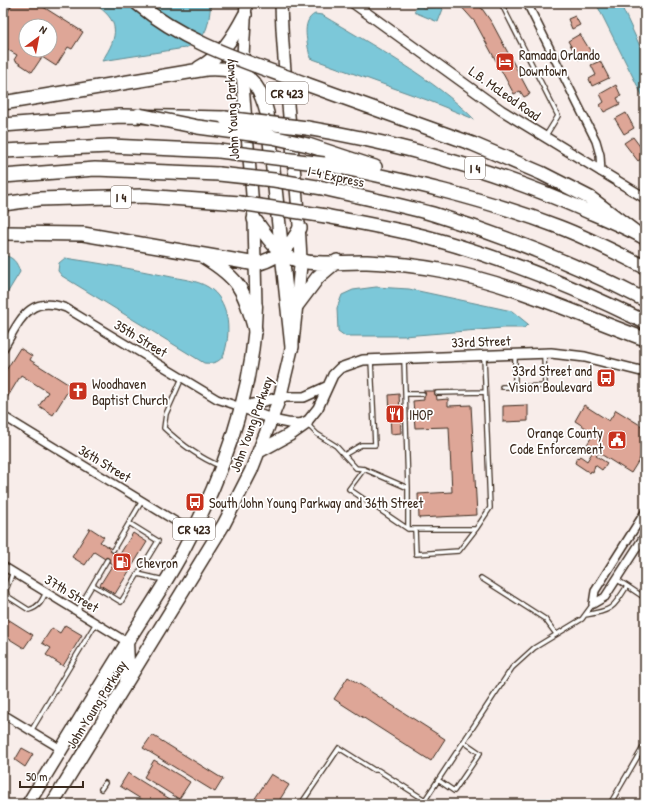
<svg xmlns="http://www.w3.org/2000/svg" width="648" height="807" font-family="'Patrick Hand',sans-serif">
<rect width="100%" height="100%" fill="#f8edea"/>
<filter id="ink" filterUnits="userSpaceOnUse"><feTurbulence type="fractalNoise" baseFrequency=".025" numOctaves="2"/><feDisplacementMap in="SourceGraphic" scale="8" xChannelSelector="R" yChannelSelector="G"/><feConvolveMatrix kernelMatrix="1 2 1 2 8 2 1 2 1" color-interpolation-filters="sRGB"/></filter>
<g filter="url(#ink)">
<path fill="#7bc8d9" stroke="#61898e" d="M93,3H211C208,27 208,38 185,48L102,61C119,35 121,21 93,3Z
M596,3H620L645,57V101Z
M418,4L424,8L441,7L443,9L438,22L414,12Z
M315,14L322,15C372,45 433,78 474,119L427,100L310,58C308,44 300,21 315,14Z
M3,255C13,257 17,262 20,272L3,300Z
M65,258C100,263 133,269 167,276C180,279 197,280 208,287C229,300 231,330 225,351C222,362 214,364 204,363L62,276L58,271L59,263Z
M376,287L409,289L512,311L528,324L524,328H503L404,336H345L338,331L337,308L342,295L353,290Z"/>
<path fill="#dea697" stroke="#3b2a1e" fill-rule="evenodd" d="M13,3H37L83,32L72,49L68,47L56,66L42,57L32,72L14,60L17,55L3,47V20ZM26,26H50V50H26Z
M458,3H478L492,23L530,94L524,97L520,91L514,94L475,22Z
M575,16L580,25L572,29L568,19Z
M580,34L591,52L579,60L568,41Z
M600,61L609,78L592,86L589,79L596,75L591,65Z
M616,85L621,96L617,98L620,104L604,112L600,105L604,102L600,94Z
M626,113L634,128L624,134L615,119Z
M633,137L645,153V156L638,161L624,143Z
M20,348L32,356L30,360L71,386L53,415L39,406L48,392L21,375L7,398L3,396V375Z
M423,391H436L437,400L448,399V406L471,405L477,515L419,518L418,494L452,492L449,427L415,428L413,401L424,400Z
M399,394L401,433L391,434L389,395Z
M528,405V421L503,422V406Z
M584,405L609,421L616,410L645,428V446L642,451L644,452L631,473L599,453L596,456L607,463L602,470L595,465L593,472L591,471L590,473L575,463L577,457L578,458L580,456L587,461L592,453L585,448L594,433L575,421Z
M90,528L104,537L100,542L120,554L133,533L147,542L115,594L100,585L113,564L94,552L85,565L72,557Z
M3,616L33,635L24,648L3,635Z
M65,625L82,635L63,666L46,655L51,648L42,643L52,628L60,633Z
M348,677L445,739L431,761L334,699Z
M152,735L223,779L215,792L143,748Z
M22,748L33,754L25,767L15,760Z
M154,760L190,782L179,799L144,777Z
M128,773L178,804H149L120,786Z
M271,774L289,785L277,804H241L245,799L252,803Z"/>
<g fill="none" stroke-linecap="round" stroke-linejoin="round">
<g stroke="#3b2a1e" stroke-width="6">
<path id="service" d="M501,3L558,116L545,137
M515,355V387L545,386L544,355
M182,378L166,414L164,428C180,443 200,458 220,466
M502,387H515
M437,393L485,392
M405,394H423
M307,424L317,434L336,446L356,468L364,469L408,488L404,359
M344,455L361,445H375L371,360
M364,469L349,489L408,529
M408,488V529H476L490,508L484,357
M415,529L416,554L459,551L476,529
M113,550L142,501
M13,572L6,590L7,596L29,610C39,607 42,601 46,592
M138,574L164,580
M481,578L545,619L556,634
M93,585L121,602L158,541L129,523
M627,586L645,598
M77,611L107,560
M585,615C612,610 612,610 627,586L616,579
M31,731L96,623
M438,780L454,791L480,753L464,742
M101,789L105,783
M301,804L339,748L374,770H378L425,800L512,668L534,648L582,619L593,604
M610,804L645,744"/>
</g>
<g stroke="#3b2a1e" stroke-width="10">
<path id="minor" d="M527,3L596,141L600,155L601,172
M3,349C20,321 28,294 66,308L217,399L241,407
M3,416L193,532
M3,566L127,642
M593,604L595,591L645,512
M593,604L605,597L645,535
M3,714L61,749"/>
</g>
<g stroke="#3b2a1e" stroke-width="12">
<path id="tertiary" d="M353,3L501,110L645,198
M241,407C262,415 284,427 306,423L318,408L333,375L340,368L363,360L551,353L585,357L645,372
M241,407L280,397H304L326,387"/>
</g>
<g stroke="#3b2a1e" stroke-width="14">
<path id="primary" d="M246,3L242,73L254,219L256,306
M281,3C283,89 298,175 301,261"/>
</g>
<g stroke="#3b2a1e" stroke-width="15">
<path id="trunk" d="M260,451L289,435L306,423
M126,680L128,663L127,642
M28,804C61,750 94,695 128,641C146,612 166,583 182,553C222,478 254,392 256,306
M52,804L224,524L251,471L280,397L292,347L301,261"/>
</g>
<g stroke="#3b2a1e" stroke-width="16">
<path id="motorway" d="M199,68C222,55 233,38 245,15
M306,84L473,144L541,173L590,198L635,232
M3,103L206,69C242,67 258,77 267,113L292,347
M3,125L120,116L225,118
M307,128C403,144 497,171 587,211C606,219 626,227 645,238
M308,145L375,167
M3,151L110,146L219,151
M324,164C404,180 483,198 559,227C588,238 617,253 645,267
M3,176L95,169L219,174
M323,188C360,197 397,204 433,214C506,236 577,265 645,300
M3,204L39,199L143,196L240,203
M326,216C360,223 396,229 430,238C504,258 576,288 645,322
M254,219C265,233 275,251 291,258C314,267 343,261 367,262C393,263 419,266 445,271C514,284 579,315 645,339
M3,233L83,234L256,264C277,259 291,247 300,228
M204,257C240,279 244,290 255,330
M297,305L318,277L337,261"/>
</g>
<use href="#service" stroke="#fff" stroke-width="3.5"/>
<use href="#minor" stroke="#fff" stroke-width="7"/>
<use href="#tertiary" stroke="#fff" stroke-width="9"/>
<use href="#primary" stroke="#fff" stroke-width="11"/>
<use href="#trunk" stroke="#fff" stroke-width="12"/>
<use href="#motorway" stroke="#fff" stroke-width="13"/>
<g stroke="#3b2a1e" stroke-width="16" stroke-linecap="butt">
<path id="motorway-bridge" d="M137,3C186,44 247,62 306,84
M139,115L198,127L272,137L308,145
M225,118L307,128
M219,151L324,164
M219,174L274,180L323,188
M240,203L326,216"/>
</g>
<use href="#motorway-bridge" stroke="#fff" stroke-width="13"/>
</g>
</g>
<defs>
<g id="hotel-square" transform="scale(1)"><rect x="-9" y="-9" width="18" height="18" rx="4" fill="#c8321e" stroke="#fff"/><path d="M-6-4.5h1.5V1H6V5H4.5V3h-9V5H-6ZM-4 0a1.8 1.8 0 1 1 3.6 0ZM.5 0V-2.5h3Q6-2.5 6 0Z" fill="#fff"/></g>
<g id="bus-square" transform="scale(1)"><rect x="-9" y="-9" width="18" height="18" rx="4" fill="#c8321e" stroke="#fff"/><path d="M-5-6H5V4H4V6H2V4H-2V6H-4V4H-5ZM-3.5-4V0h7V-4ZM-3.5 1.2v1.5H-2V1.2ZM2 1.2v1.5H3.5V1.2Z" fill="#fff"/></g>
<g id="church-square" transform="scale(1)"><rect x="-9" y="-9" width="18" height="18" rx="4" fill="#c8321e" stroke="#fff"/><path d="M-1.2-6h2.4v3.5h3.3v2.4h-3.3V6h-2.4V-.1h-3.3v-2.4h3.3Z" fill="#fff"/></g>
<g id="restaurant-square" transform="scale(1)"><rect x="-9" y="-9" width="18" height="18" rx="4" fill="#c8321e" stroke="#fff"/><path d="M-5-6h1v4h1v-4h1v4h1v-4h1v5L-1.5 .5V6h-2V.5L-5-1ZM5-6V6H3V1.5H1.5Q1.5-4 5-6Z" fill="#fff"/></g>
<g id="civic-square" transform="scale(1)"><rect x="-9" y="-9" width="18" height="18" rx="4" fill="#c8321e" stroke="#fff"/><path d="M-.6-6.5H3V-4.5H.6V-3L4-1V1h2V6H-6V1h2V-1L-.6-3ZM-1.2 2.5V6h2.4V2.5Z" fill="#fff"/></g>
<g id="fuel-square" transform="scale(1)"><rect x="-9" y="-9" width="18" height="18" rx="4" fill="#c8321e" stroke="#fff"/><path d="M-5.5-6h7V0h2V4h1.3V-2.5L3-4.5l.8-.8L6-3V5H2.5V1h-1V6h-7ZM-4.2-4.7v3.2H.2V-4.7Z" fill="#fff"/></g>
</defs>
<g fill-rule="evenodd">
<use href="#hotel-square" x="505" y="62"/>
<use href="#bus-square" x="606" y="378"/>
<use href="#church-square" x="78" y="391"/>
<use href="#restaurant-square" x="395" y="414"/>
<use href="#civic-square" x="617" y="440"/>
<use href="#bus-square" x="195" y="502"/>
<use href="#fuel-square" x="122" y="562"/>
</g>
<g text-anchor="middle" dominant-baseline="central" stroke-width="3.5" stroke-linejoin="round" paint-order="stroke">
<g fill="#fff" stroke="#766a62" stroke-width="1">
<rect x="266" y="82" width="42" height="22" rx="3"/>
<rect x="465" y="157" width="20" height="22" rx="3"/>
<rect x="111" y="186" width="20" height="22" rx="3"/>
<rect x="173" y="518" width="42" height="22" rx="3"/>
</g>
<g font-size="13" font-weight="bold" fill="#3b2a1e">
<text x="287" y="93">CR 423</text>
<text x="475" y="168">I 4</text>
<text x="121" y="197">I 4</text>
<text x="194" y="529">CR 423</text>
</g>
<g font-size="14" fill="#3b2a1e" stroke="#fff" text-anchor="start">
<text x="519" y="54">Ramada Orlando<tspan x="519" dy="16">Downtown</tspan></text>
<text x="592" y="370" text-anchor="end">33rd Street and<tspan x="592" dy="16">Vision Boulevard</tspan></text>
<text x="92" y="383">Woodhaven<tspan x="92" dy="16">Baptist Church</tspan></text>
<text x="409" y="414">IHOP</text>
<text x="603" y="432" text-anchor="end">Orange County<tspan x="603" dy="16">Code Enforcement</tspan></text>
<text x="209" y="502">South John Young Parkway and 36th Street</text>
<text x="136" y="562">Chevron</text>
</g>
<g font-size="14" fill="#3b2a1e" stroke="#fff">
<text transform="translate(505 93) rotate(35)">L.B. McLeod Road</text>
<text transform="translate(231 109) rotate(-93)">John Young Parkway</text>
<text transform="translate(336 176) rotate(12)">I-4 Express</text>
<text transform="translate(141 338) rotate(31)">35th Street</text>
<text transform="translate(481 341) rotate(-2)">33rd Street</text>
<text transform="translate(251 424) rotate(-70)">John Young Parkway</text>
<text transform="translate(105 463) rotate(31)">36th Street</text>
<text transform="translate(72 593) rotate(31)">37th Street</text>
<text transform="translate(96 704) rotate(-58)">John Young Parkway</text>
</g>
</g>
<rect width="648" height="807" fill="none" stroke="#fff" stroke-width="16"/>
<rect x="8" y="8" width="632" height="791" fill="none" stroke="#3b2a1e" stroke-width="1.5" filter="url(#ink)"/>
<g transform="translate(38 38) rotate(32)"><circle r="19" fill="#ffffff" stroke="#b1aaa5"/>
<path d="M0-3L7 15L0 10L-7 15Z" fill="#c8321e"/>
<text y="-6" font-size="11" font-weight="bold" text-anchor="middle" fill="#3b2a1e">N</text>
</g>
<path d="M20 781v6h63v-6" fill="none" stroke="#3b2a1e" stroke-width="2"/>
<text x="26" y="781" font-size="12" fill="#3b2a1e" stroke="#ffffff" stroke-width="3" paint-order="stroke">50 m</text>
</svg>
